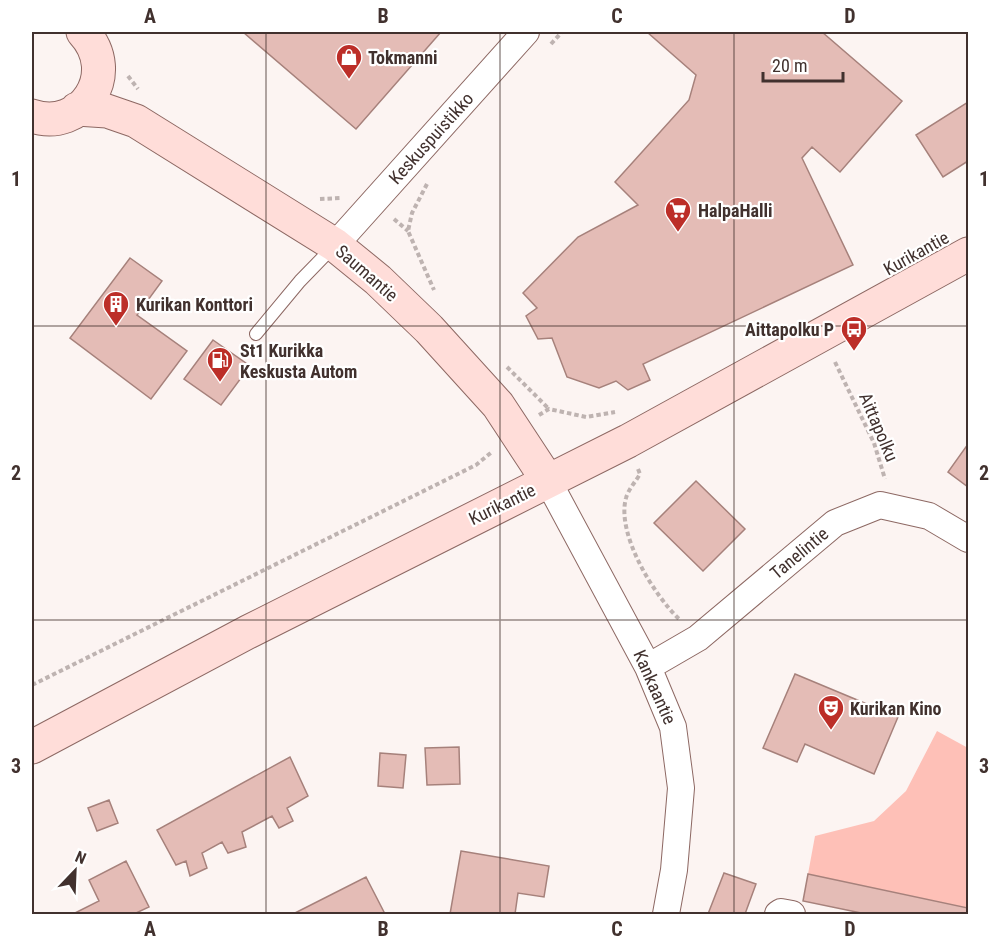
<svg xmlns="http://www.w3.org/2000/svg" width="1000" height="946" font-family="'Roboto Condensed',sans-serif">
<rect width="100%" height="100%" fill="#fcf4f2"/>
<path fill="#fec0b7" d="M937,731L968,748V908L808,874L815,836L874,821L906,791Z"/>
<path fill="#e4bcb6" stroke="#a6817b" stroke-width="1.5" d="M243,32H441L356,129Z
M647,32H822L902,101L840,172L812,147L802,158L853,265L643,364L650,380L628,390L616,381L599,388L567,377L552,338L538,339L526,316L537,308L523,293L578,237L638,205L615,182L689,100L696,75Z
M968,102V161L943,177L916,135Z
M130,258L162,281L137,315L187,351L151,399L70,338Z
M213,340L250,366L221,405L184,379Z
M968,444V487L948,472Z
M696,481L745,529L703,571L654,523Z
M795,674L898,717L874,774L805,744L797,762L763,748Z
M459,747L460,784L427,785L425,748Z
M380,753L406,755L403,788L378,786Z
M290,757L308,796L287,808L293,821L279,828L272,816L242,832L246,847L228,853L222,842L202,853L207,868L190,876L186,861L176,865L157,830Z
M109,800L118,823L97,831L88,808Z
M461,851L549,866L544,897L518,893L515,914H450Z
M126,861L149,907L134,914H73L99,901L89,880Z
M724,873L756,884L745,914H708Z
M808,874L968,908V914H866L803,901Z
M366,877L385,914H293Z"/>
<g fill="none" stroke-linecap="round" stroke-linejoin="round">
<g stroke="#8d6863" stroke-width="14">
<path id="lane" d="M256,334L300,281L334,246"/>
</g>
<g stroke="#8d6863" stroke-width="28">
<path id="street" d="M335,245L526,32
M548,481L648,667L673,727L681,788L674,870L666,914
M648,667L698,638L835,523L880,505L929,516L968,539
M778,914L781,912L792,914"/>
</g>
<g stroke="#8d6863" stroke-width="35">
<path id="secondary" d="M77,109L107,111L136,121L335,245L378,280L429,329L498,405L548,481
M32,116C81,133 122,74 83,32
M32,747L248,632L628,441L968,254"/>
</g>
<path stroke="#beb3b1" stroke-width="4" stroke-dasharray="4.5 3" stroke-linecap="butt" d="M551,44L562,32
M128,76L138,89
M427,184L412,213L408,231L434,290
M320,199L342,198
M394,219L408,231
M835,362L874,443L885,479
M507,367L549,409
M539,415L549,409L586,417L615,412
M638,469L640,474C636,481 628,490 626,498C616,534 654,595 679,619
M32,685L476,465L493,451"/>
<use href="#lane" stroke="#fff" stroke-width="12"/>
<use href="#street" stroke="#fff" stroke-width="26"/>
<use href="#secondary" stroke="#ffddd9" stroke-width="33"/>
</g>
<path fill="none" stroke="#41312e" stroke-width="1.5" stroke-opacity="0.55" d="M266,32V914M500,32V914M734,32V914M32,326H968M32,620H968"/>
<defs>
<g id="shop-pin" transform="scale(1.35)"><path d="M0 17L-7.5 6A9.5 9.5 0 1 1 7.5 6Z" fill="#bc2e28" stroke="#fff"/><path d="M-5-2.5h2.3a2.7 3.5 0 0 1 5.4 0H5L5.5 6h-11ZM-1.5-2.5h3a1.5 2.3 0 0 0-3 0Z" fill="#fff"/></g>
<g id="supermarket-pin" transform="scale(1.35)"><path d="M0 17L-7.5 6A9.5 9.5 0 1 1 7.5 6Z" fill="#bc2e28" stroke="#fff"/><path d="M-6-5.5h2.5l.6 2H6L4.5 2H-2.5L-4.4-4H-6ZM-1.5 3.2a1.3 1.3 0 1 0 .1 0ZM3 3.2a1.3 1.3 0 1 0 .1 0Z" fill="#fff"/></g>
<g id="building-pin" transform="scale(1.35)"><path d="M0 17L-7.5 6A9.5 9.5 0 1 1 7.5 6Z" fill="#bc2e28" stroke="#fff"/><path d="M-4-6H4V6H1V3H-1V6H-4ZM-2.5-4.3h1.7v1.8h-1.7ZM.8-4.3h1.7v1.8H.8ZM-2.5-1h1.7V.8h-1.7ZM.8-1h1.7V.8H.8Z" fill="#fff"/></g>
<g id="bus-pin" transform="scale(1.35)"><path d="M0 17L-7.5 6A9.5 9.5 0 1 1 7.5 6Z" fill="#bc2e28" stroke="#fff"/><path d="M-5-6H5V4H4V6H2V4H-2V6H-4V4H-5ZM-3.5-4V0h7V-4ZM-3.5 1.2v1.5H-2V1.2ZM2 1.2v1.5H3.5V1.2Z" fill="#fff"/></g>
<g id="fuel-pin" transform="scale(1.35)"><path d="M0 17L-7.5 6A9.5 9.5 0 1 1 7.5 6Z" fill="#bc2e28" stroke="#fff"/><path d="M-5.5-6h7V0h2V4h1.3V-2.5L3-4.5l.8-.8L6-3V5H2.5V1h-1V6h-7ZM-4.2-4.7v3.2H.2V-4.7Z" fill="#fff"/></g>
<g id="theatre-pin" transform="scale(1.35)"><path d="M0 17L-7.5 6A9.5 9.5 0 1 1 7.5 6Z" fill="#bc2e28" stroke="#fff"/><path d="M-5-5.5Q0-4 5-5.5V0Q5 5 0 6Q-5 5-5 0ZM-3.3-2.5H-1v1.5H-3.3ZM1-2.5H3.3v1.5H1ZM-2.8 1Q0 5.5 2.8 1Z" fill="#fff"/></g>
</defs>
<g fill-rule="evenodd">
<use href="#shop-pin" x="349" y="57"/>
<use href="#supermarket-pin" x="678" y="210"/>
<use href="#building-pin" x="116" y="304"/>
<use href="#bus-pin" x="854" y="329"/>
<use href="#fuel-pin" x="220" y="360"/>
<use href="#theatre-pin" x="831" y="708"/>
</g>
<g text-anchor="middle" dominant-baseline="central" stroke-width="4.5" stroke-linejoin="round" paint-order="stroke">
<g font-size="18" font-weight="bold" fill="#41312e" stroke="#fff" text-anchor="start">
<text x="368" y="57">Tokmanni</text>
<text x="698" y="210">HalpaHalli</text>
<text x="136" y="304">Kurikan Konttori</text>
<text x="834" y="329" text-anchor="end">Aittapolku P</text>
<text x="240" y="350">St1 Kurikka<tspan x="240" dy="21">Keskusta Autom</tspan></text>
<text x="850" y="708">Kurikan Kino</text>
</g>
<g font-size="18" fill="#41312e" stroke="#fff">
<text transform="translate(431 138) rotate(-48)">Keskuspuistikko</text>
<text transform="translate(916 253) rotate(-29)">Kurikantie</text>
<text transform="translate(367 273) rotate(41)">Saumantie</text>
<text transform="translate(879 427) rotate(67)">Aittapolku</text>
<text transform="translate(502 504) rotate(-26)">Kurikantie</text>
<text transform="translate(799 553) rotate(-40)">Tanelintie</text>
<text transform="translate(655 687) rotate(66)">Kankaantie</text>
</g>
</g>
<rect width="1000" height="946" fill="none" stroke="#ffffff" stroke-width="66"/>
<g transform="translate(75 871) rotate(23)" stroke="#ffffff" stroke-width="4.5" paint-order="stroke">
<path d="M0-4.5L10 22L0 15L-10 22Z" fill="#41312e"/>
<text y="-9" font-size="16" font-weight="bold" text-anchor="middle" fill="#41312e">N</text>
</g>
<path d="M763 72v9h80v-9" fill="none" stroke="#41312e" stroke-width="3"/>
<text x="772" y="72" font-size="18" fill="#41312e" stroke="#ffffff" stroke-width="4.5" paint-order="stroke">20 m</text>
<rect x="33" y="33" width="934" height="880" fill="none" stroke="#41312e" stroke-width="2"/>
<g font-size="20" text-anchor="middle" font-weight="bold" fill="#41312e">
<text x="150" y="23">A</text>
<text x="383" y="23">B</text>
<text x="617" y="23">C</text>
<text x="850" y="23">D</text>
<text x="16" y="186">1</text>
<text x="984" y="186">1</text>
<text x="16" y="480">2</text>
<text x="984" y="480">2</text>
<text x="16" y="773">3</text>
<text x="984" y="773">3</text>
<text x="150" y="936">A</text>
<text x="383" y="936">B</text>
<text x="617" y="936">C</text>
<text x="850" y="936">D</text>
</g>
</svg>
